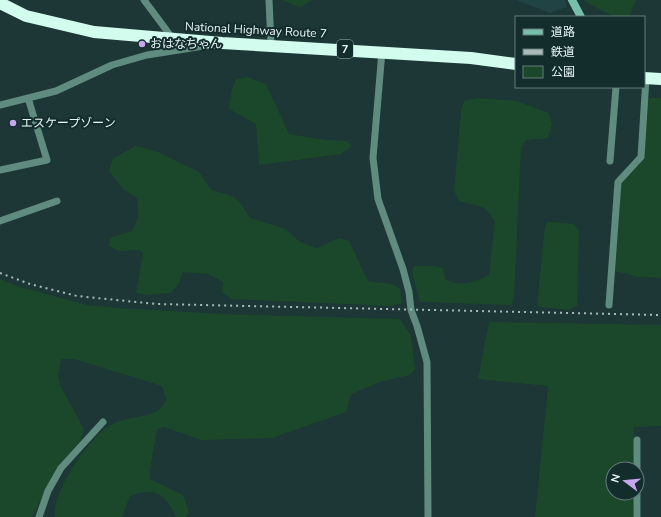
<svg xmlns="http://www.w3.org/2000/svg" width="661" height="517" font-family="'Nunito Sans','Noto Sans JP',sans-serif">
<rect width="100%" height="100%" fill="#1d3636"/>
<path fill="#214344" d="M516,0H565L567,7L550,13Z"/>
<path fill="#1b482a" d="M282,0H313L300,7Z
M584,0H636L629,17H615L587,3Z
M247,77L266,84L289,134L326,140L347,141L352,146L341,154L259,165L256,124L229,109L232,89L236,79Z
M479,98L517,101L549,113L552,125L548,138L526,140L521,148L514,297L512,305L420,302L412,272L414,266H435L443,268L445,279C458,288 476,282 489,275L495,221L485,208L459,201L454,191L461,110L465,100Z
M647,98H661V278L638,277L615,271L621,184L643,160Z
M136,146L158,152L199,172L211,190C235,197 237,195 250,218L286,229L300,242L317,248L339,238L349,241L368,281C379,284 392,281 400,289L402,303L391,306L231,299L222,292L223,282L208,274L183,272L179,283L171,293L147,295L136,293L143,253L139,250L118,251L109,246L110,238L132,231L138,218L137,198L123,189L109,171L113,158Z
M548,222L574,224L579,231L577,306L568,310L540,307L537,304L545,226Z
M0,279L17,286L87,305L118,308L222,314L400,319L411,336L415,369L410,375L383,381L351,394L346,412L272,438L201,440L164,427L157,429L150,470V479L183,495L189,512L186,517H176C165,493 155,487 130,496L122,517H55C51,493 89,438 109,426C123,417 146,418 159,410C162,408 164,403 166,400L162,386L74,359H61L58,374L60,385L84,429L81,440L58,466L32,517H0Z
M489,322L661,325V426L634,427L633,469H613V493H633V517H535L548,386L478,379Z"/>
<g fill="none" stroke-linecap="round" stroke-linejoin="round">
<path stroke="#5f8c7e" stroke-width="7" d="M144,0L173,39
M269,0L271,44
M382,51L373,158L378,199L403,269L409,292L411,310L417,326L427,362L428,517
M0,105L56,91L112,65L147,55L210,45
M610,161L616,87
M0,170L47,160L28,98
M0,221L57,201
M609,305L618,182L641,157L646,78
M637,440V469
M637,481V517
M39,517L48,491L61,468L103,422"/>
<path stroke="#76bfaa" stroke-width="8" d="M572,0L581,17"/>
<path stroke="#d2fcee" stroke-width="12" d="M0,3L26,16L94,32L222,43L471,58L516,64
M644,78L661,79"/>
<path stroke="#a9bbbb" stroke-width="2" stroke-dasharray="2 4" stroke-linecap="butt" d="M0,273L30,284L77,296L156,304L661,315"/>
</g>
<g fill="#c8a6ef" stroke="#132c2c" stroke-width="1.5">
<circle cx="142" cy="44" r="4"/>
<circle cx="13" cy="123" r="4"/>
</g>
<g text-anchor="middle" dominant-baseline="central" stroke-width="4" stroke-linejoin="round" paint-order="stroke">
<rect fill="#132c2c" stroke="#a7b9b9" stroke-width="1" x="337" y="40" width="16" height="18" rx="3"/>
<g font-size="11" font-weight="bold" fill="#e7f6f6">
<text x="345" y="49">7</text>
</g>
<g font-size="12" fill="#e7f6f6" stroke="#132c2c">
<text transform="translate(256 30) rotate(3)">National Highway Route 7</text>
</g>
<g font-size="12" fill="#e7f6f6" stroke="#132c2c" text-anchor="start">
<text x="150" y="44">おはなちゃん</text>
<text x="21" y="123">エスケープゾーン</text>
</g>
</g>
<rect x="515" y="16" width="130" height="72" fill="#132c2c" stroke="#687d7d"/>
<rect x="523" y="29" width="20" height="6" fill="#76bfaa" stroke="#687d7d"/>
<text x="551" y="36" font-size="12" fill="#e7f6f6">道路</text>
<rect x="523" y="49" width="20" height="6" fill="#a9bbbb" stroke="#687d7d"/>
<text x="551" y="56" font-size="12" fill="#e7f6f6">鉄道</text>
<rect x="523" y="66" width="20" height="12" fill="#1b482a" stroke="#687d7d"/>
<text x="551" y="76" font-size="12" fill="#e7f6f6">公園</text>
<g transform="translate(625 481) rotate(286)"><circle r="19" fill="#132c2c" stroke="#687d7d"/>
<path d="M0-3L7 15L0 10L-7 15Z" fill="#c8a6ef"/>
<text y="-6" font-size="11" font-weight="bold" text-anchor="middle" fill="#e7f6f6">N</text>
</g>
</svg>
